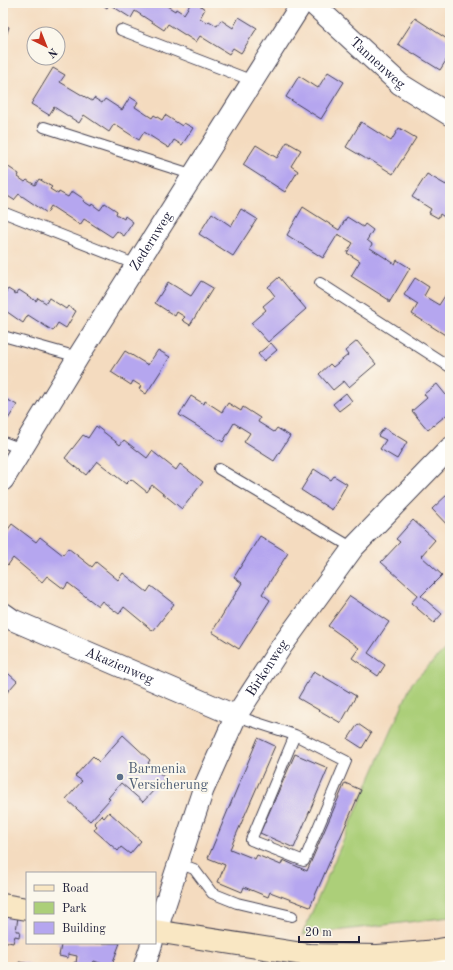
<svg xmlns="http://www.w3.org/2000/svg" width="453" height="970" font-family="'Old Standard TT',serif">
<rect width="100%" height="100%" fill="#fbf7ec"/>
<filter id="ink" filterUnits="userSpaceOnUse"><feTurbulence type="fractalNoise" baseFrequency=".025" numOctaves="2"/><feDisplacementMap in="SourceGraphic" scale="8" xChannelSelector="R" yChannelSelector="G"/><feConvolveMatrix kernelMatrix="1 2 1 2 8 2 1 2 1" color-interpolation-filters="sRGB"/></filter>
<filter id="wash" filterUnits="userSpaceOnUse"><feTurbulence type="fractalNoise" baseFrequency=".012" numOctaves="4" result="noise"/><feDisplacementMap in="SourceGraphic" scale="16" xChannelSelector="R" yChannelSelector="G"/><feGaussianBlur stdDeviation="0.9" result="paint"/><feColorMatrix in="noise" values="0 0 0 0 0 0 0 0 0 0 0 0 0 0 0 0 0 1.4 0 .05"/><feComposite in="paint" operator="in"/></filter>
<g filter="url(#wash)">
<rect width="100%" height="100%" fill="#f4dbbf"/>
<path fill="#accf79" stroke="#67785a" d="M450,644V917L302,935L412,683Z"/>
<g id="blocks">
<path fill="#b5a6ef" d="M100,3H167L168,4L167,6L175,11L176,9L184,14L191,3H196L205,9L200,18L207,23L209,21L217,26L221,20L233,28L239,17L257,28L241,53L233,48L229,54L200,36L196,42L168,24L164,30L135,11L131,18L109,4L107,8Z
M415,18L450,41V61L447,59L440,70L398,44Z
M3,25L9,27L3,45Z
M53,68L65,75L60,82L92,101L94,98L102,103L105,99L122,110L130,97L138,102L135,107L152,118L154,115L162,120L165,115L182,126L184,123L193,128L182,145L174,140L169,148L144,132L139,140L114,124L109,132L84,115L79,123L54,107L49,115L31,104Z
M328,72L344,82L321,119L286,97L299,76L318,88Z
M361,122L391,141L399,128L416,138L393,174L369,159L368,160L346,147Z
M287,142L301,150L291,166L298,171L285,192L243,165L256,145L277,158Z
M7,166L19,174L18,177L25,182L27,180L35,185L39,179L52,187L50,189L58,194L59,192L68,197L72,191L84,199L83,201L91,206L92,204L100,210L105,203L117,211L116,214L124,219L125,216L133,222L124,236L117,231L112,237L84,219L80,225L51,206L47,213L19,194L14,200L3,193V167L5,169Z
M427,174L446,185L450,179V221L440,214L438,218L429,213L431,209L412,197Z
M303,207L339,230L347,217L363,227L365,224L373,230L367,240L372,244L370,248L395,264L397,260L410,268L389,303V300L351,276L360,261L347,253L353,243L338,234L323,258L287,235Z
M241,209L257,219L233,256L199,234L212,213L231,226Z
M279,277L306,309L268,342L251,323L266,310L263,306L275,296L268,287Z
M415,278L429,287L424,296L439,305L450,288V338L412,314L418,304L404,295Z
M201,281L213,288L190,325L182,320L185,317L177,312L175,316L155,303L168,282L191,296Z
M8,289L16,294L19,290L36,301L38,298L46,303L49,298L66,309L68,306L76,311L66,328L58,323L53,331L28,315L23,323L3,309V291L6,292Z
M357,341L376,364L349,387L344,381L333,390L319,374L330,364L333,367L348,355L345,351Z
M271,343L277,350L264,361L258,354Z
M158,350L170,357L146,394L139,389L141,386L133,381L131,385L111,372L125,351L148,365Z
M437,384L450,400V412L428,430L412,411L427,398L424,394Z
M346,393L352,401L339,411L333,404Z
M191,396L204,404L205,401L222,412L228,403L241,411L243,407L260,418L258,422L274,432L277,428L290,436L274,461L244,442L250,433L234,423L223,442L179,415Z
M3,400L7,402L8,400L17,405L8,419L3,417Z
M96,426L120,445L124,440L147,458L152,451L176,470L180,464L203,482L182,509L152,485L147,492L131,479L126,484L97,461L86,475L65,458L83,435L88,438Z
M384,428L407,442L397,459L380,449L386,440L378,436Z
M314,469L331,480L334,476L347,484L332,510L301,490Z
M450,492V528L432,509Z
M413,520L435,540L421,556L442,575L421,596L442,614L434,623L411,603L418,595L381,562L400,542L396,539Z
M12,524L36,542L40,537L63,555L68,548L92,567L96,562L118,580L123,573L147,592L151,586L174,604L153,631L124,607L119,614L102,601L98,606L68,583L64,589L47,576L42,582L13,558L8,565L3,561V536Z
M260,536L288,553L262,594L270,600L239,649L212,632L242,583L234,577Z
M350,596L389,622L368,653L385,665L378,676L352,658L359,648L328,626Z
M3,669L17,681L3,697Z
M314,671L356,696L341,723L298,698Z
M358,724L371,733L362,748L348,739Z
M123,735L150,760L148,763L165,778L143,802L121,783L108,798L110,799L90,821L66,799L82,781L75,776L93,756L99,762Z
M258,738L275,746L230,849L255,859L257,855L281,865L283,860L307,871L345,783L361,790L310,907L270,892L268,897L244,887L242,892L218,882L225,865L208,858Z
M295,754L328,768L294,848L260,833Z
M109,812L141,841L130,854L121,847L118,851L94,830L97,826L94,823L101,815L104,818Z
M3,914L18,917L16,931H20L19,937L15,936L13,943L3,941Z
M57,943H120L111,967L94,961L92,967H73L74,962L76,963L77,956L68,954V958L59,956L61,945Z
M19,962L30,964V967H18Z"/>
</g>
</g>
<g filter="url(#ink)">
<use href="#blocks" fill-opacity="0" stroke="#423e4f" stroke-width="1"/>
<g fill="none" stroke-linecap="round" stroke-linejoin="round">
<g stroke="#423e4f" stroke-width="12">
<path id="lane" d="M121,30L253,81
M44,127L194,175
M5,213L137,265
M320,283L450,367
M3,336L78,357
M3,442L22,449
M219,469L353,548
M236,716L295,735L346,761L304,861L251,840L295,735
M178,863L194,869L212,893L237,903L292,916"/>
</g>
<g stroke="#423e4f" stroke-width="23">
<g id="street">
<path id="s1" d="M312,3L400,84L450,115"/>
<path id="s2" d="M3,480L78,357L302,3"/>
<path id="s3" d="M3,613L13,620L236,716"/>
<path id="s4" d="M155,935L203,790L236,716L281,647L353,548L450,448"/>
<path d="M426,952L449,967"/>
<path d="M144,967L152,943"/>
</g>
</g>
<g stroke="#423e4f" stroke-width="24">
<path id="secondary" d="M3,905L27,909
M155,931L309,955L378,956L426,952L450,948"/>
</g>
<use href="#lane" stroke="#fff" stroke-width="10"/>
<use href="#street" stroke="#fff" stroke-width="21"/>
<use href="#secondary" stroke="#f9e7c3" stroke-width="22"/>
</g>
</g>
<circle fill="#5c6f8a" stroke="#fbf7ec" stroke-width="1.5" cx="120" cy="777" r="4"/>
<g text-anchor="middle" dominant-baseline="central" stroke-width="4" stroke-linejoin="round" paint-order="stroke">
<g font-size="14" fill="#22223b" stroke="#fbf7ec">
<text stroke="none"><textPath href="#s1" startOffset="89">Tannenweg</textPath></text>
<text stroke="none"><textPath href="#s2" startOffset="281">Zedernweg</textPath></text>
<text stroke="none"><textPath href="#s3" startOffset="128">Akazienweg</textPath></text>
<text stroke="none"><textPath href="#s4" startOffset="291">Birkenweg</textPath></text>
</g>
<g font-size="14" fill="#4e5e75" stroke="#fbf7ec" text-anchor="start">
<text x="128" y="769">Barmenia<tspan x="128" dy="16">Versicherung</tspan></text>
</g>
</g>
<rect width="453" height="970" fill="none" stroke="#fbf7ec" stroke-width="16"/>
<rect x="26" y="872" width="130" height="72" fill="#fbf7ec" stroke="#a4a2a5"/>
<rect x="34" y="885" width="20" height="6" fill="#f9e7c3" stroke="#a4a2a5"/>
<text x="62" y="892" font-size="12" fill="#22223b">Road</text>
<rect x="34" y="902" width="20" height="12" fill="#accf79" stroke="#a4a2a5"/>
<text x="62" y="912" font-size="12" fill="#22223b">Park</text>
<rect x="34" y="922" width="20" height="12" fill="#b5a6ef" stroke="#a4a2a5"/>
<text x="62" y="932" font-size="12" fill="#22223b">Building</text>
<g transform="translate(46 46) rotate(137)"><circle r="19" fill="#fbf7ec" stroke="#a4a2a5"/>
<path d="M0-3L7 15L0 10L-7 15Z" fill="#c8321e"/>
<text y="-6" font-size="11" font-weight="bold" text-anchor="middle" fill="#22223b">N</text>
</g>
<path d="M299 936v6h60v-6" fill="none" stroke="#22223b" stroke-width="2"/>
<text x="305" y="936" font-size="12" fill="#22223b" stroke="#fbf7ec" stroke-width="3" paint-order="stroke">20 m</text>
</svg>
